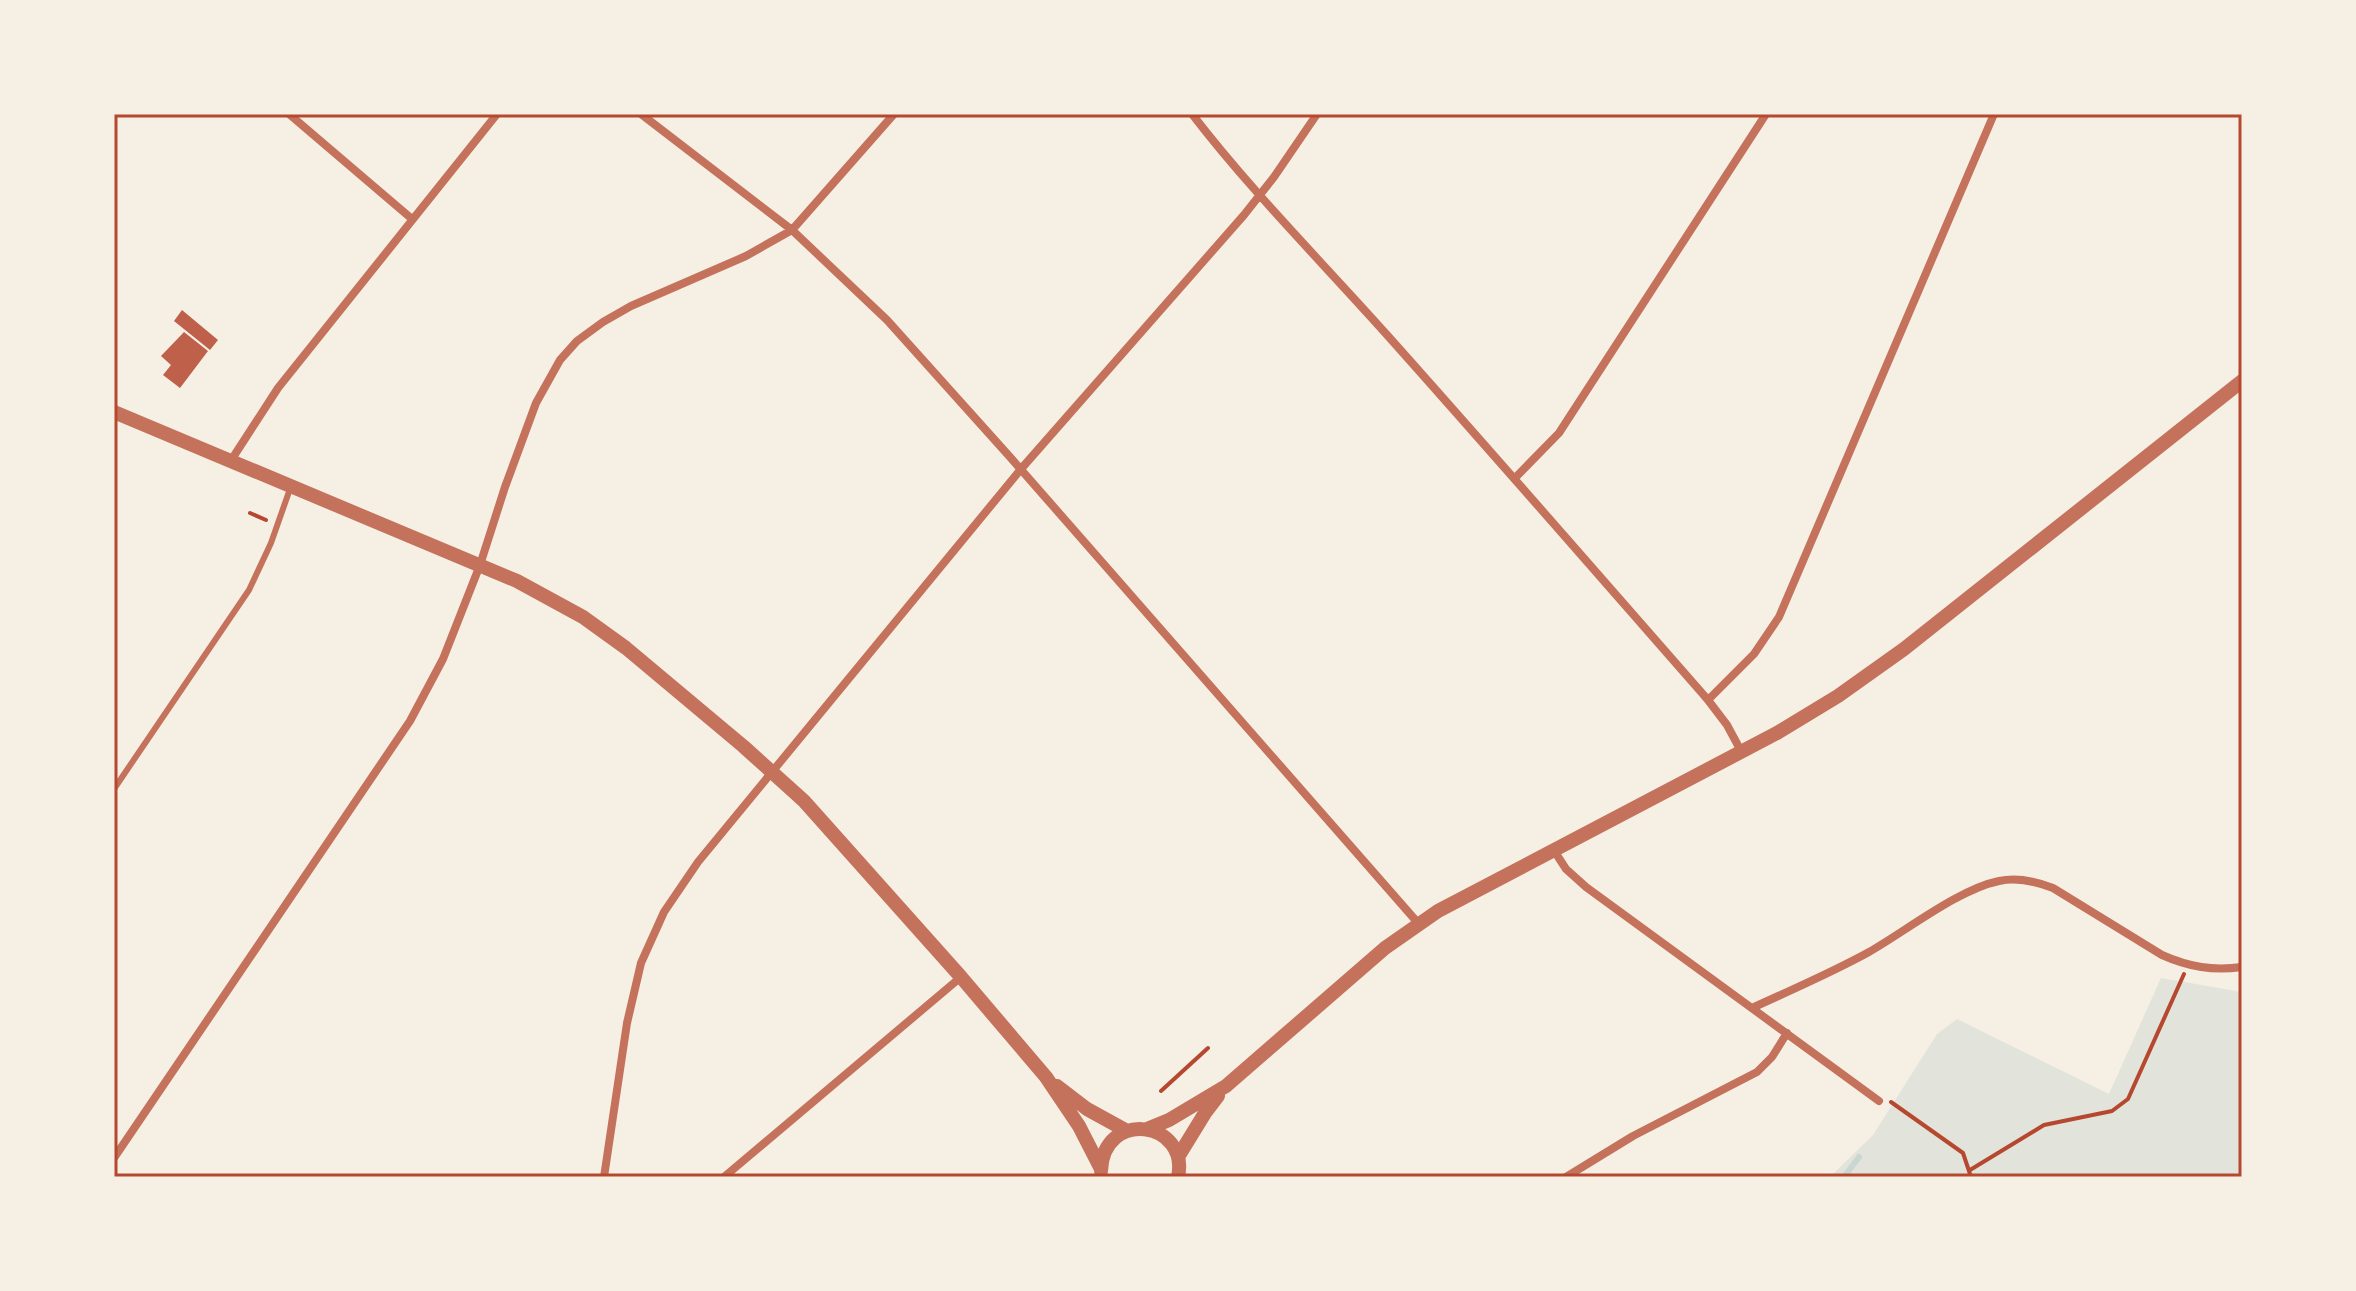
<svg xmlns="http://www.w3.org/2000/svg" width="2356" height="1291" font-family="Barlow,sans-serif">
<rect width="100%" height="100%" fill="#f6efe4"/>
<path fill="#e2e4dc" d="M2161,978L2242,992V1177H1830L1873,1135L1937,1034L1957,1019L2109,1094Z"/>
<g fill="none" stroke-linecap="round" stroke-linejoin="round">
<path stroke="#c9d6d2" stroke-width="6" d="M1844,1177L1859,1157"/>
</g>
<path fill="#bf614a" d="M182,310L218,340L210,350L174,321Z
M184,332L208,351L180,388L163,375L171,365L161,356Z"/>
<g fill="none" stroke-linecap="round" stroke-linejoin="round">
<path stroke="#b5482f" stroke-width="4" d="M250,513L266,520
M1161,1091L1208,1048
M1891,1102L1963,1153L1971,1177
M1970,1170L2044,1125L2112,1111L2128,1099L2184,974"/>
<path stroke="#c5725c" stroke-width="6" d="M114,789L249,590L271,543L291,486"/>
<path stroke="#c5725c" stroke-width="8" d="M289,114L412,219
M641,114L792,230L887,320L1010,457L1418,923
M1192,114C1252,192 1322,262 1388,336C1496,457 1602,579 1708,700L1727,725L1741,751
M230,462L278,388L497,114
M1515,478L1559,433L1766,114
M1708,700L1754,654L1779,617L1994,114
M1553,849L1566,869L1586,887L1879,1101
M1752,1008C1791,990 1831,973 1869,952C1906,931 1959,889 1999,881C2018,877 2035,881 2053,888L2162,955C2189,967 2213,971 2242,967
M114,1158L410,721L443,659L480,565L505,487L536,403L560,360L577,341L603,322L631,306L746,256L792,230L894,114
M604,1177L627,1023L641,963L664,912L698,862L1021,469L1244,215L1274,177L1317,114
M724,1177L961,977
M1566,1177L1633,1136L1757,1072L1772,1057L1787,1033"/>
<path stroke="#c5725c" stroke-width="14" d="M114,412L517,581L583,617L626,648L743,746L804,801L961,977L1046,1077L1079,1126L1100,1167
M1057,1086L1087,1109L1127,1131
M1147,1129L1169,1120L1226,1086L1385,948L1438,911L1777,733L1838,696L1904,649L2242,381
M1178,1157L1205,1113L1218,1096
M1101,1171C1103,1108 1190,1121 1178,1177"/>
</g>
<rect width="2356" height="1291" fill="none" stroke="#f6efe4" stroke-width="232"/>
<rect x="116" y="116" width="2124" height="1059" fill="none" stroke="#b5482f" stroke-width="3"/>
</svg>
